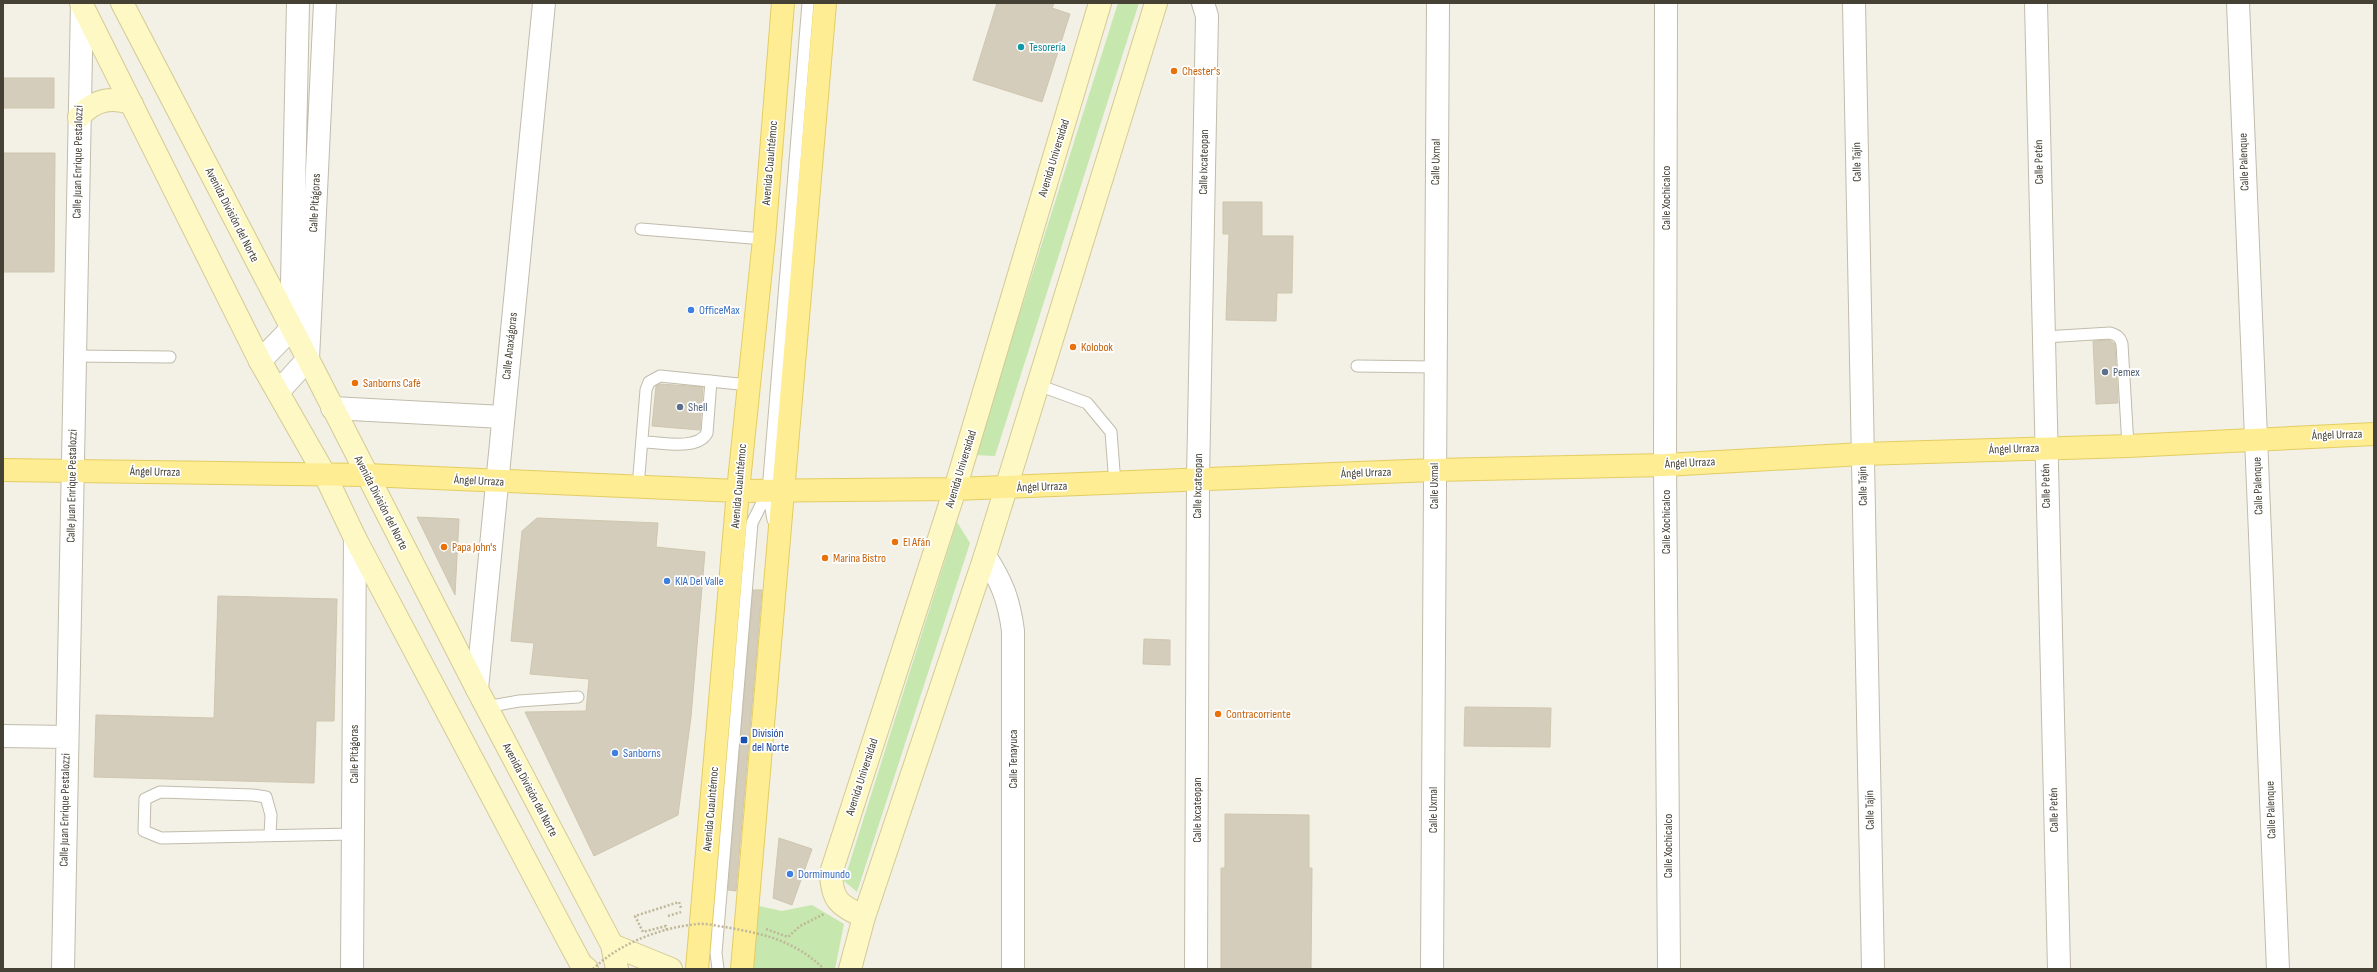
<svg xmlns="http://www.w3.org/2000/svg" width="2377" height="972" font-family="'Sofia Sans Condensed',sans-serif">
<rect width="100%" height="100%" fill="#f3f0e5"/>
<path fill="#c6e7ae" d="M1118,3H1139L995,456L975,455Z
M957,522L970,543L857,892L844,881Z
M812,905L844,924L835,969H752L759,906L782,911Z"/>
<path fill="#d4cdbb" stroke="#cfc6ae" d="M997,3H1054L1052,8L1070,14L1042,102L973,80Z
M3,78H54V108H3Z
M3,153H55L54,272H3Z
M1223,202H1262V236H1293L1292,293H1277L1276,321L1226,320L1229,234H1223Z
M2109,340L2115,344L2118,403L2096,404L2093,341Z
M660,384L703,387L700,430L652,426L656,386Z
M417,517L459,519L455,595Z
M537,518L658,523L656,547L705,552L691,717L678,815L594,856L525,712L586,711L589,679L530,674L534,643L511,641L522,531Z
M753,590H762L736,891L728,890Z
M218,596L337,599L334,721H316L314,783L94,777L96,715L214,718Z
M1144,639L1170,640V665L1143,664Z
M1465,707L1551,708L1550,747L1464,746Z
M1225,814L1309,815V868H1312L1311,969H1221V868H1225Z
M779,838L812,849L792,905L773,898Z"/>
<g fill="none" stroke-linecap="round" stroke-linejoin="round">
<g stroke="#c1bcab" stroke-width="13">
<path id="lane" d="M641,229L764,239
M2044,337L2110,333C2117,335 2120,337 2122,344L2128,446
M74,356L170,357
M1357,366L1434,367
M1038,385L1087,403L1111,432L1115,484
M643,442C661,442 697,451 707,433L711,381
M638,487L646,390L649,382L660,376L749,385
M773,520L768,491L808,3
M486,707L519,701L578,697
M270,835L271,815L266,797L253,795L160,792L145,799L144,831L161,838L353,834
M718,969L716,953L752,523L768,491"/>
</g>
<g stroke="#c1bcab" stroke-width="24">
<path id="street" d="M1666,3L1665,465L1669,969
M1854,3L1873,969
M2036,3L2059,969
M2238,3L2278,969
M260,361L291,329L298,3
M278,392L308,359L325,3
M332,408L503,417
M985,556C1002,582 1009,600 1013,631V969
M477,689L544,3
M3,736L67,737
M63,969L82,3
M352,969L355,538
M1196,969L1198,479L1207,16L1203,3
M1432,969L1438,3"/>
</g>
<g stroke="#d3ca95" stroke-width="24">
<path id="secondary" d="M81,3L260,361L325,475L355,538L567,938L581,964L587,969
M122,3L308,359L477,689L612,945L617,969
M79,117C94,100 111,96 132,104
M864,917C840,905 832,902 831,873L955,489L1100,3
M612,945L671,969
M850,969L864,917L985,556L1156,3"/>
</g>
<g stroke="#e3cd63" stroke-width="24">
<path id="primary" d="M3,470L367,475L738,491L955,489L1434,470L1665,465L1862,454L2128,446L2374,434
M697,969L738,491L764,239L783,3
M742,969L825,3"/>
</g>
<path stroke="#c0b799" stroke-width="2.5" stroke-dasharray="2 2" stroke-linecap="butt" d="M668,916L681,912
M766,929L788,937L800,926L824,914
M667,930L666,926L643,932L635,916L679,902L681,908"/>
<use href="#lane" stroke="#fff" stroke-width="11"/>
<use href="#street" stroke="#fff" stroke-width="22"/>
<use href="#secondary" stroke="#fef8c4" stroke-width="22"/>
<use href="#primary" stroke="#feed93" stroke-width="22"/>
<path stroke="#c0b799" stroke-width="2.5" stroke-dasharray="2 2" stroke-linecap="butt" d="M593,969C620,943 660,928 697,924C706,923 716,926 725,927C764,934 794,940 824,969"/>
</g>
<circle fill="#0f9aa8" stroke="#fff" stroke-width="1.5" cx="1021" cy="47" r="4"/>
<g fill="#e8710a" stroke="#fff" stroke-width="1.5">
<circle cx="1174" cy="71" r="4"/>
<circle cx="1073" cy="347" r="4"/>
<circle cx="355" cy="383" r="4"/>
<circle cx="895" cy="542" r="4"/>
<circle cx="444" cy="547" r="4"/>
<circle cx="825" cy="558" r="4"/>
<circle cx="1218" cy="714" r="4"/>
</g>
<g fill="#3f7fe0" stroke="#fff" stroke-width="1.5">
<circle cx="691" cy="310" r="4"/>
<circle cx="667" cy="581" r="4"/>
<circle cx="615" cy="753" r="4"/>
<circle cx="790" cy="874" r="4"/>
</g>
<g fill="#5c6f8a" stroke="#fff" stroke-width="1.5">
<circle cx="2105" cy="372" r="4"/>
<circle cx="680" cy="407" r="4"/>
</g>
<rect fill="#1a4fb4" stroke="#fff" stroke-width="1.5" x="740" y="736" width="8" height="8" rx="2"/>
<g text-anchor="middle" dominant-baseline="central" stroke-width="3.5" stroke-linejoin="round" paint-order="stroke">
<g font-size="12" fill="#0d838f" stroke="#fff" text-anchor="start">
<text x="1029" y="47">Tesorería</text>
</g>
<g font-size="12" fill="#c56008" stroke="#fff" text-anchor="start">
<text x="1182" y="71">Chester's</text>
<text x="1081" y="347">Kolobok</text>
<text x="363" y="383">Sanborns Café</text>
<text x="903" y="542">El Afán</text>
<text x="452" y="547">Papa John's</text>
<text x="833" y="558">Marina Bistro</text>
<text x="1226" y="714">Contracorriente</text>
</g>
<g font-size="12" fill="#454135" stroke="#fff">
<text transform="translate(1054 158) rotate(-73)">Avenida Universidad</text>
<text transform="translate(78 162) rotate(-89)">Calle Juan Enrique Pestalozzi</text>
<text transform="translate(1204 162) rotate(-89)">Calle Ixcateopan</text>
<text transform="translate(1436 162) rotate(-89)">Calle Uxmal</text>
<text transform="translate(1857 162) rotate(-91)">Calle Tajín</text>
<text transform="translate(2039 162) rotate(-91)">Calle Petén</text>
<text transform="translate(2244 162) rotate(-92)">Calle Palenque</text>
<text transform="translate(770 163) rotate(-85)">Avenida Cuauhtémoc</text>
<text transform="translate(1666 198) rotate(-90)">Calle Xochicalco</text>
<text transform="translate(315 203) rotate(-87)">Calle Pitágoras</text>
<text transform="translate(232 215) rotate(63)">Avenida División del Norte</text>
<text transform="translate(510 346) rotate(-84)">Calle Anaxágoras</text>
<text transform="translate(2337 435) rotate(-2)">Ángel Urraza</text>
<text transform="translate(2014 449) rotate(-2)">Ángel Urraza</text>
<text transform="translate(1690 463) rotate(-3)">Ángel Urraza</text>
<text transform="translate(961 469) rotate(-73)">Avenida Universidad</text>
<text transform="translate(155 472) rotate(1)">Ángel Urraza</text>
<text transform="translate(1366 473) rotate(-2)">Ángel Urraza</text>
<text transform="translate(479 481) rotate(3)">Ángel Urraza</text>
<text transform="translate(72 486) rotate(-89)">Calle Juan Enrique Pestalozzi</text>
<text transform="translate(739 486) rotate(-85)">Avenida Cuauhtémoc</text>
<text transform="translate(1198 486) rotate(-89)">Calle Ixcateopan</text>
<text transform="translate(1434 486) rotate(-90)">Calle Uxmal</text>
<text transform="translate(1863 486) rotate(-91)">Calle Tajín</text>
<text transform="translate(2046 486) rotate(-91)">Calle Petén</text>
<text transform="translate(2258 486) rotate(-92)">Calle Palenque</text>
<text transform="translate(1042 487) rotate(-2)">Ángel Urraza</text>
<text transform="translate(381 503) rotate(63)">Avenida División del Norte</text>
<text transform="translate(1666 522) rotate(-90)">Calle Xochicalco</text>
<text transform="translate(354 754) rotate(-90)">Calle Pitágoras</text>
<text transform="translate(1013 759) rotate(-90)">Calle Tenayuca</text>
<text transform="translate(862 777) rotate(-72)">Avenida Universidad</text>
<text transform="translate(530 790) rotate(62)">Avenida División del Norte</text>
<text transform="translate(711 809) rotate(-85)">Avenida Cuauhtémoc</text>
<text transform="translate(65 810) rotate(-89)">Calle Juan Enrique Pestalozzi</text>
<text transform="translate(1197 810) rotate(-90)">Calle Ixcateopan</text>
<text transform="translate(1433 810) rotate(-90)">Calle Uxmal</text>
<text transform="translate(1870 810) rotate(-91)">Calle Tajín</text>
<text transform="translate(2054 810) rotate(-91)">Calle Petén</text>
<text transform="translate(2271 810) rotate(-92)">Calle Palenque</text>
<text transform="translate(1668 846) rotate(-90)">Calle Xochicalco</text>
</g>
<g font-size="12" fill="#366cbe" stroke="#fff" text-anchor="start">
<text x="699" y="310">OfficeMax</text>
<text x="675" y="581">KIA Del Valle</text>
<text x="623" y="753">Sanborns</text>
<text x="798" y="874">Dormimundo</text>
</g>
<g font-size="12" fill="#4e5e75" stroke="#fff" text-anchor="start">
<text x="2113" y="372">Pemex</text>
<text x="688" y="407">Shell</text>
</g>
<g font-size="12" fill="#164399" stroke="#fff" text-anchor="start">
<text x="752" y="733">División<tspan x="752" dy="14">del Norte</tspan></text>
</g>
</g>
<rect width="2377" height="972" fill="none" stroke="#454135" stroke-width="8"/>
</svg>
